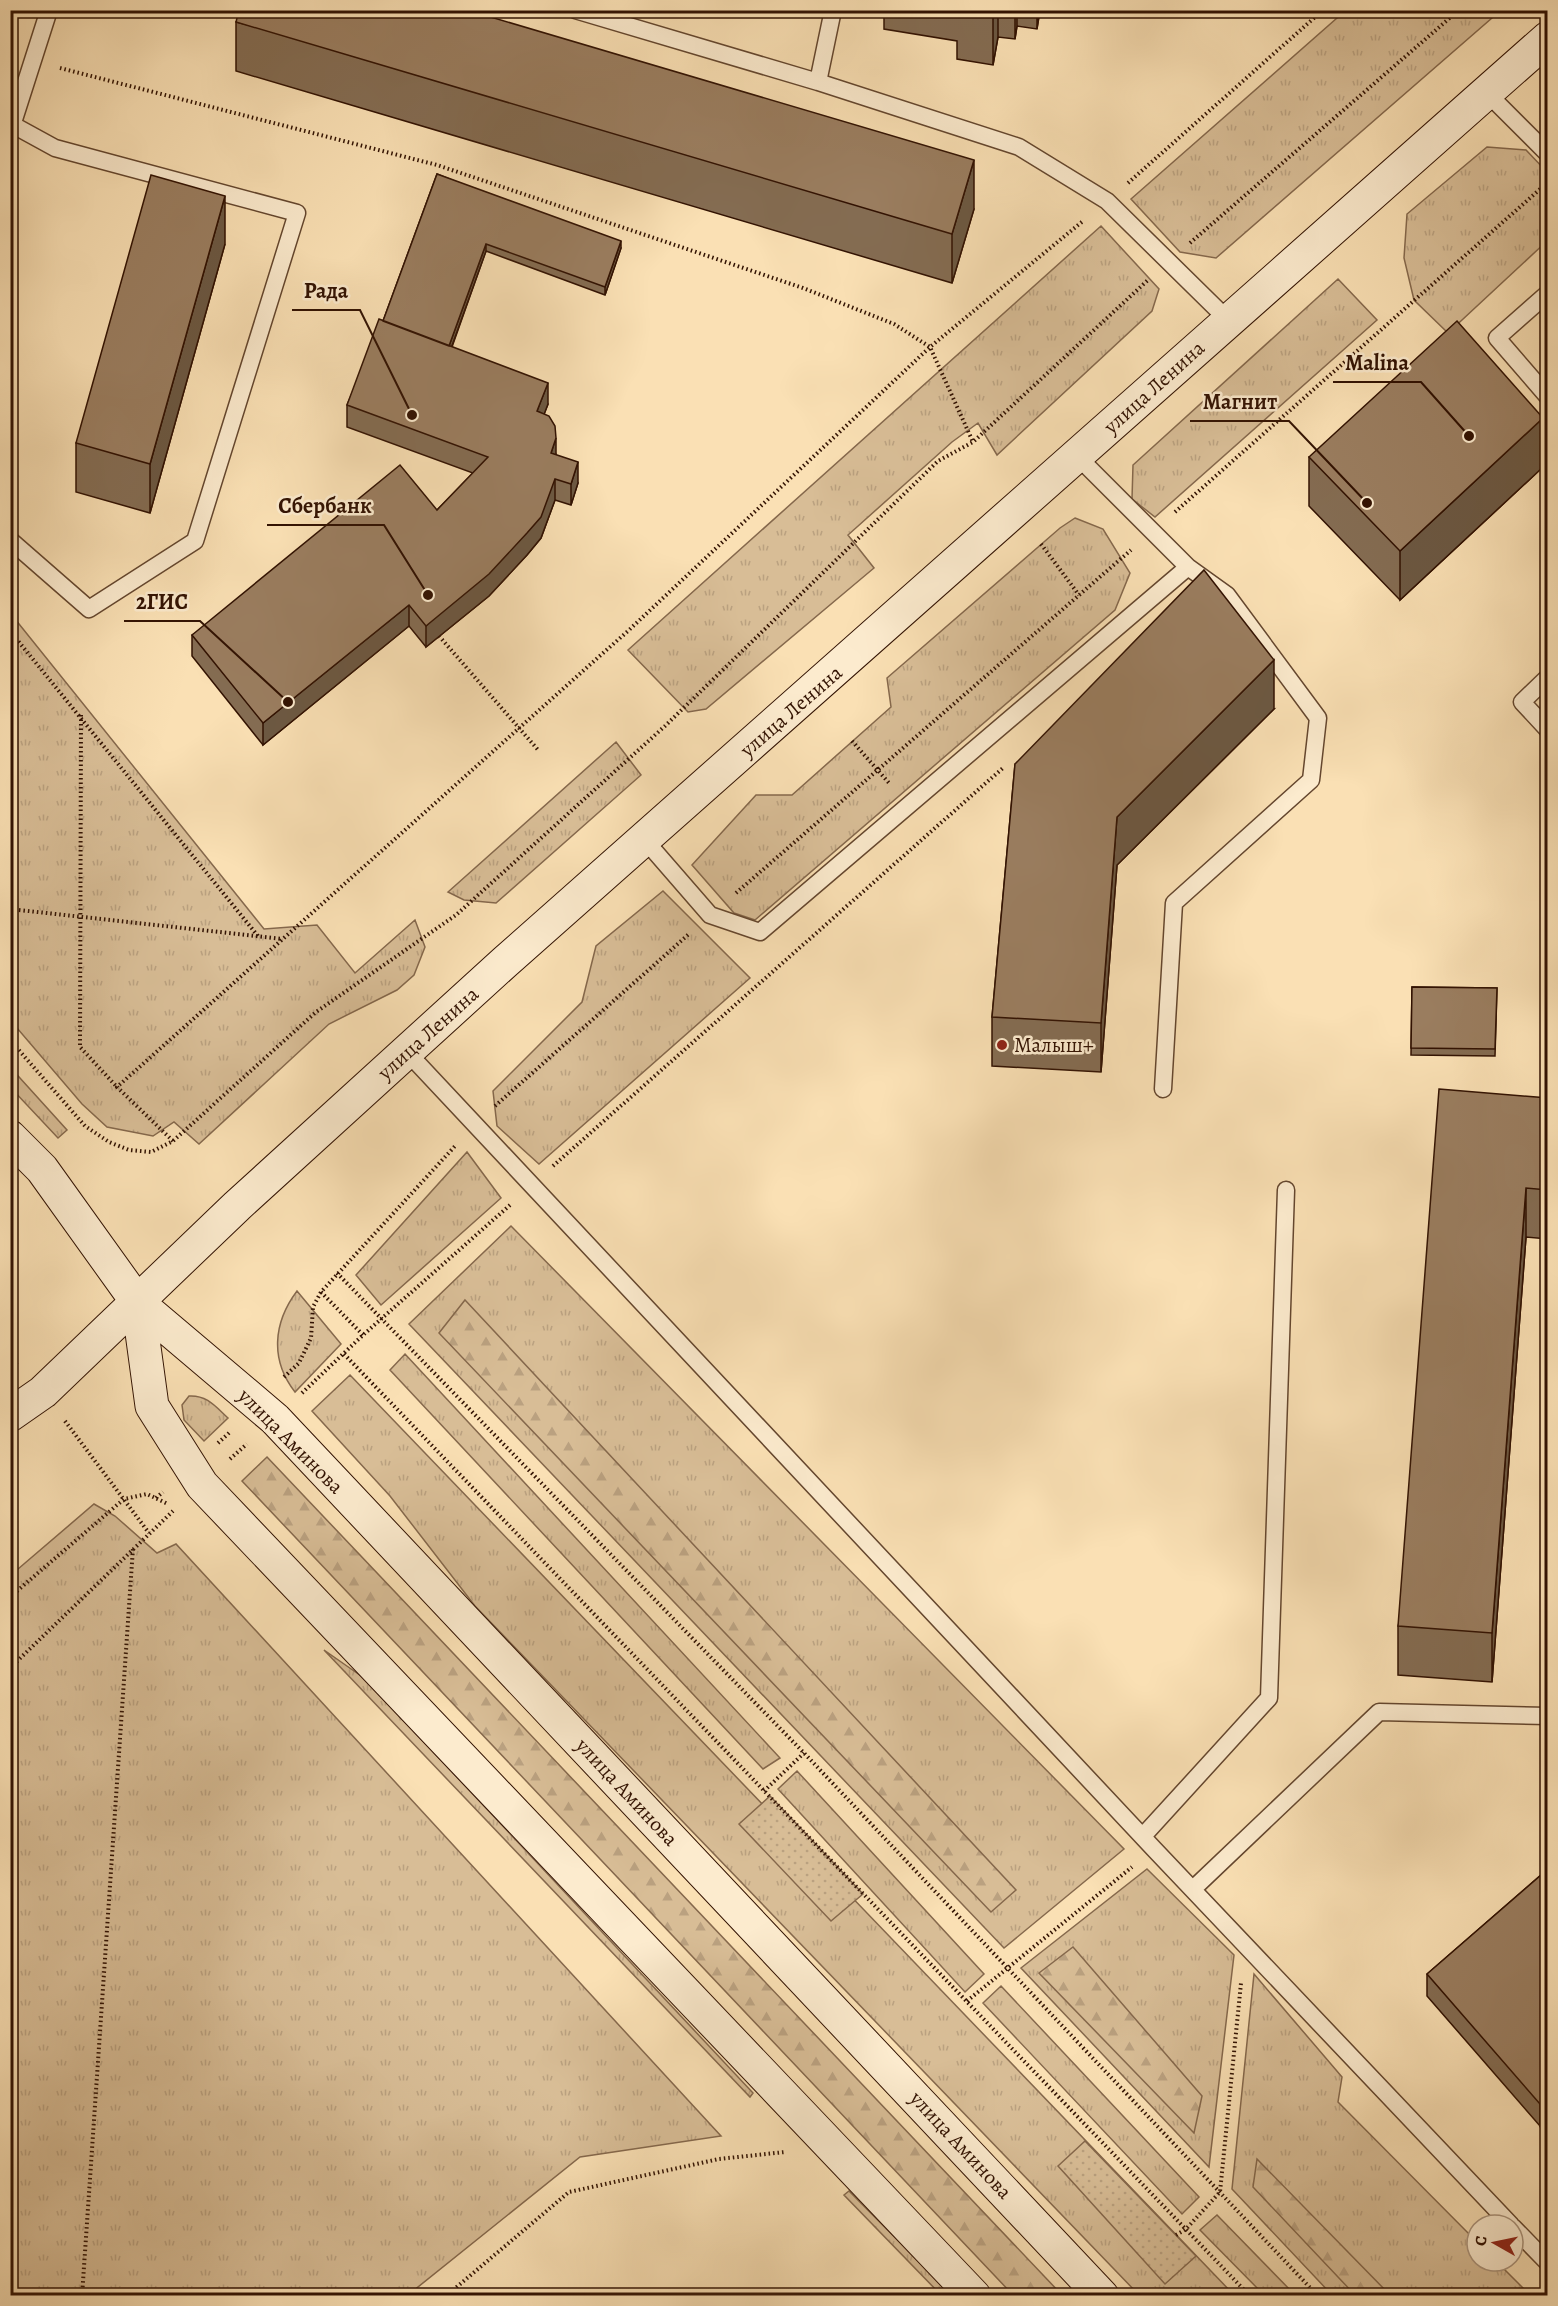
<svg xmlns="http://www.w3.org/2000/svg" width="1558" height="2306" font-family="Alegreya,serif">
<defs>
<pattern id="grass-tufts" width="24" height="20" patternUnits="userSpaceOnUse" patternTransform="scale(1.5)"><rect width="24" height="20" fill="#d8bd96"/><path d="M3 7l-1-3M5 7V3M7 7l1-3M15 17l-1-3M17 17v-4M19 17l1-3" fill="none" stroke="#baa180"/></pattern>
<pattern id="forest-firs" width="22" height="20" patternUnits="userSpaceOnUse" patternTransform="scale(1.5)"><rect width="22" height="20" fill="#d8bd96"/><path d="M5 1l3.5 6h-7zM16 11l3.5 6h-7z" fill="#baa180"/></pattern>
<pattern id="park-dots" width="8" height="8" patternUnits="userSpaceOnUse" patternTransform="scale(1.5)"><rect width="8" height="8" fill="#d8bd96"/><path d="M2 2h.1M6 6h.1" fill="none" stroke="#baa180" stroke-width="1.8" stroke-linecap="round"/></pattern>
</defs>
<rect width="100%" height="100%" fill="#fae0b4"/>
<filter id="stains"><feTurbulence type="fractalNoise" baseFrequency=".00333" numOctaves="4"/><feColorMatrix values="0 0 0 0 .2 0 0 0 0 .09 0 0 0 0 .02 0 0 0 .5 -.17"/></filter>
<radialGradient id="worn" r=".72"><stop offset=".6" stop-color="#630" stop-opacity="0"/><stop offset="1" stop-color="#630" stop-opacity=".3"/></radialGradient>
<path fill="url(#grass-tufts)" stroke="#85684c" stroke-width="1.5" d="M1345,11H1500L1216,258L1180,252L1131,199Z
M1487,147L1526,150L1547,172V241L1448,333L1414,300L1404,258L1407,214Z
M1101,226L1159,289L1152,311L997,455L978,423L952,442L848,535L874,568L706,709L688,712L628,650Z
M1338,279L1377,320L1155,517L1132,499L1133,465Z
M1075,518L1103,529L1130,573L1115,610L755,920L734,913L692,865L756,795H792L891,707L887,678L1060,528Z
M11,614L264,929L317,925L355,973L415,920L425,947L414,975L397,990L329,1024L199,1144L174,1122L153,1136L107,1127L82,1104L11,1021Z
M616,742L641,775L496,903L464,900L448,892Z
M663,891L750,978L539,1164L497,1126L493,1091L582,1002L596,946Z
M10,1067L67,1130L58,1138L11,1088Z
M467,1152L501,1198L381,1305L356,1275Z
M511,1226L1124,1849L1004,1948L409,1324Z
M297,1291L341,1344L295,1392C270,1360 273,1323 297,1291Z
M405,1354L780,1758L763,1769L390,1370Z
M350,1375L1234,2295H1139L475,1606L390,1496L312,1411Z
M189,1396C207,1395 215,1406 228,1418L204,1441L184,1420L182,1405Z
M94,1504L115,1516L157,1553L176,1544L721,2136L580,2157L408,2295H11V1575Z
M324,1650L364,1678L753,2093L750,2097Z
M797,1771L984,1974L965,1992L778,1789Z
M1147,1869L1234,1955L1209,2167L1021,1968Z
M1254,1974L1342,2077L1338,2102L1477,2242V2261H1496L1530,2295H1332L1232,2189Z
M1001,1986L1199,2197L1182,2214L983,2003Z
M849,2191L952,2295H941L844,2195Z
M1217,2215L1295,2295H1264L1200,2230Z"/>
<path fill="url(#forest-firs)" stroke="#85684c" stroke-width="1.5" d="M465,1300L1016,1890L991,1912L439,1333Z
M267,1457L1062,2295H1013L242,1481Z
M1073,1947L1202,2096L1194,2133L1039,1973Z
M1257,2159L1390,2295H1355L1253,2187Z"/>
<path fill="url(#park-dots)" stroke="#85684c" stroke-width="1.5" d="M770,1796L863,1894L831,1921L739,1824Z
M1085,2141L1196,2256L1165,2284L1058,2166Z"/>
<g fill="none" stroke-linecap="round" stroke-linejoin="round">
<g stroke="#64462e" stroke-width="19">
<path id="lane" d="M575,10L818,82L1019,147L1107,201L1229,321
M818,82L833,10
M1486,92L1548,154
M10,132L49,10
M1548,293L1497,338L1548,397
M10,540L89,609L195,541L297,213L55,148L13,125
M1548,677L1522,702L1548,730
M644,839L710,915L760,932L1188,567L1077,456
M407,1052L1154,1849L1511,2225
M1163,1089L1174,903L1311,780L1318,718L1227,595L1188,567
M1143,1836L1269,1698L1286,1190
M1193,1889L1379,1712L1548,1716
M1513,2227L1548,2263"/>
</g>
<g stroke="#321202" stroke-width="35">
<path id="secondary" d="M10,1137L42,1169L138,1303L275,1419L1102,2296
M138,1303L152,1406L202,1485L974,2296
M10,1415L43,1392L237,1206L505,962L1548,38"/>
</g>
<path stroke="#321202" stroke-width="4" stroke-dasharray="1.5 3" stroke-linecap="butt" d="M60,68L437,165L803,288L894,324L930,347L973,442
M1128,183L1323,10
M1190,243L1459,10
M1175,512L1547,183
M1041,544L1079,595
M10,631L258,936
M439,636L539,751
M81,715L80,1047L117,1087
M852,741L889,783
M736,893L1131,550
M10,909L283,939
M10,1040L85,1126L109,1142L129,1150L151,1152L173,1141L316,1012L456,915L665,726L938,461L973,442L1148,280
M495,1106L689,934
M173,1141L117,1087L629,630L930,347L1083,221
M553,1166L1004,767
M337,1273L804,1753L1318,2296
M321,1292L363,1335
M344,1354L1250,2296
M10,1358L17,1365
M284,1377L299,1363L311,1338L313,1307L321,1292L456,1145
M302,1393L363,1335L510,1205
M65,1421L149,1533
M218,1443L230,1432
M230,1459L247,1444
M156,1498L163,1492
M10,1597L124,1499L147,1494L168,1504
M10,1668L173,1511
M764,1791L804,1753
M967,2001L1132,1867
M1176,2235L1186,2229L1220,2192L1241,1983
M82,2296L133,1548
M446,2296L569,2192L719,2159L785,2152"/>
<use href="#lane" stroke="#fcebce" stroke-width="16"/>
<use href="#secondary" stroke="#fcebce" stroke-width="33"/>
</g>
<path fill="#846c52" stroke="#321202" stroke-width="1.5" d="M884,10H1040L1037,29L1017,26L1015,39L998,37L993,65L957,59V41L884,29Z
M236,22L974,209L952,283L236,71Z
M437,174L621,248L605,295L486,251L452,347L548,404L544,414L556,455L578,483L571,505L555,500L541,538L527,555L489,596L426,647L409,626L263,745L192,656V635L437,510L473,473L347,427V405L383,321Z
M225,244L150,513L76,492V443Z
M1309,457L1543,467L1400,600L1309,506Z
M1274,709L1117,865L1101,1072L992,1066V1017L1015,764Z
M1412,987L1497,988L1495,1056L1411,1055Z
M1548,1098V1239L1526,1237L1492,1682L1398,1675V1626Z
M1548,1869V2119L1540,2126L1427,1996V1974Z"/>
<path fill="#6c5842" stroke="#321202" stroke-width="1.5" d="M994,10H998V37L993,65V17Z
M1015,10H1017V26L1015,39Z
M1037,10H1040L1037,29Z
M974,160V209L952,283V234Z
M225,196V244L150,513V464Z
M621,241V248L605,295V287Z
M486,244V251L445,365V357Z
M548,383V404L537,433V411Z
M1543,418V467L1400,600V551Z
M556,438V459L551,453Z
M578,462V483L571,505V484Z
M555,479V500L541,538L527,555L489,596L426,647V626Z
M409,605V626L263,745V723Z
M1274,660V709L1117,865L1101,1072V1023L1117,817Z
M1526,1188V1237L1492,1682V1633Z
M1548,2098V2119L1540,2126V2104Z"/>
<path fill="#9a7d5f" stroke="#321202" stroke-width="1.5" d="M239,10H467L974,160L952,234L236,22Z
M957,10H994L993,17Z
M437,174L621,241L605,287L486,244L449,346L383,321Z
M151,175L225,196L150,464L76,443Z
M379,319L548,383L537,411L549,416L555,426L556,438L551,453L578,462L571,484L555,479L541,517L527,533L489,574L426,626L409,605L263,723L192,635L400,465L437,510L488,457L347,405Z
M1457,321L1543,418L1400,551L1309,457Z
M1204,570L1274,660L1117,817L1101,1023L992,1017L1015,764Z
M1412,987L1497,988L1495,1049L1411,1048Z
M1439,1089L1548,1098V1190L1526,1188L1492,1633L1398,1626Z
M1548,1869V2098L1540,2104L1427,1974Z"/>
<circle fill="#8f2418" stroke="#fcebce" stroke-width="2" cx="1002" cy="1045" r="6"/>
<g text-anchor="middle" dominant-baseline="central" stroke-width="5" stroke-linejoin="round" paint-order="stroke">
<g font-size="21" fill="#321202" stroke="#fcebce">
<text transform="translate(1154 387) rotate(-42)">улица Ленина</text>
<text transform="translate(791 711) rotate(-41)">улица Ленина</text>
<text transform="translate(428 1033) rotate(-42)">улица Ленина</text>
<text transform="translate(291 1441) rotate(45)">улица Аминова</text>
<text transform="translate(627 1792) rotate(47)">улица Аминова</text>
<text transform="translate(961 2145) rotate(47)">улица Аминова</text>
</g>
<g font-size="21" fill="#321202" stroke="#fcebce" text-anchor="start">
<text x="1014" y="1045">Малыш+</text>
</g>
</g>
<path fill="none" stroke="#321202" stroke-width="2" d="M412 415L360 310H292M1469 436L1421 382H1333M1367 503L1289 421H1190M428 595L384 525H267M288 702L200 621H124"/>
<g fill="#321202" stroke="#fcebce" stroke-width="2">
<circle cx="412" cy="415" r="6"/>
<circle cx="1469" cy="436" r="6"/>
<circle cx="1367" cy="503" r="6"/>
<circle cx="428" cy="595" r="6"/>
<circle cx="288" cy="702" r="6"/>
</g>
<g font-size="22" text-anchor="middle" font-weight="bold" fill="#321202" stroke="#fcebce" stroke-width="5" stroke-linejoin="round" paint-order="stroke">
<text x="326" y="298">Рада</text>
<text x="1377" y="370">Malina</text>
<text x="1240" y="409">Магнит</text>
<text x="325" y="513">Сбербанк</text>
<text x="162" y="609">2ГИС</text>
</g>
<rect width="1558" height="2306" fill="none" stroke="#fae0b4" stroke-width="36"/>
<rect x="12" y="12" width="1534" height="2282" fill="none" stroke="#321202" stroke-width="3"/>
<rect x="18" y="18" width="1522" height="2270" fill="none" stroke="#321202" stroke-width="1.5"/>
<g transform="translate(1495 2243) rotate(279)"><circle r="28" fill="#fcebce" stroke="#ab947c" stroke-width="1.5"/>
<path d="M0-4.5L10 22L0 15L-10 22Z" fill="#8f2418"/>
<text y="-9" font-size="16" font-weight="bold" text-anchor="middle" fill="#321202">С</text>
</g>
<rect width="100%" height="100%" filter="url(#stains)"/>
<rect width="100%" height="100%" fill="url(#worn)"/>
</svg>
